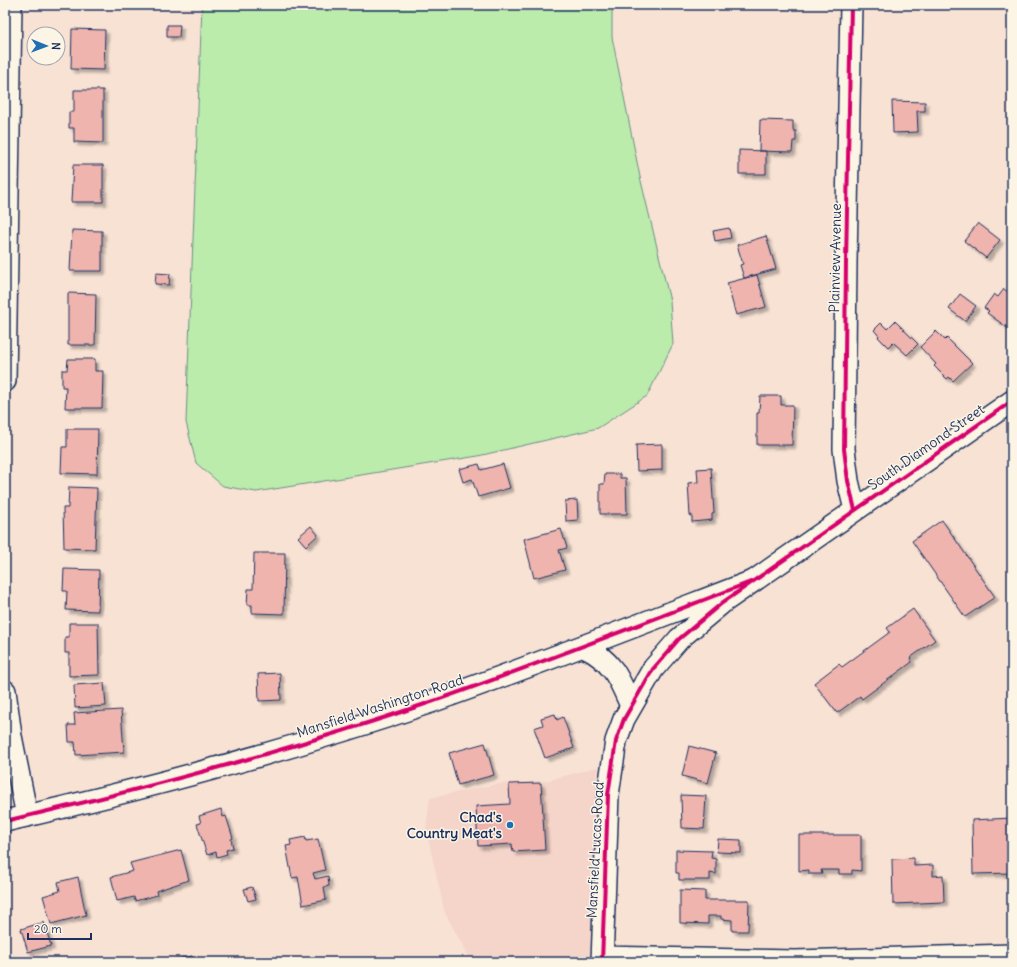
<svg xmlns="http://www.w3.org/2000/svg" width="1017" height="967" font-family="Delius,sans-serif">
<defs>
<filter id="shadow"><feDropShadow dx="3.5" dy="3.5" stdDeviation="1" flood-color="#0004"/></filter>
</defs>
<rect width="100%" height="100%" fill="#f8e2d4"/>
<filter id="ink" filterUnits="userSpaceOnUse"><feTurbulence type="fractalNoise" baseFrequency=".025" numOctaves="2"/><feDisplacementMap in="SourceGraphic" scale="8" xChannelSelector="R" yChannelSelector="G"/><feConvolveMatrix kernelMatrix="1 2 1 2 8 2 1 2 1" color-interpolation-filters="sRGB"/></filter>
<g filter="url(#ink)">
<path fill="#f5d4c9" d="M597,767L590,962H472L445,913L426,829L430,798L497,784L546,781Z"/>
<path fill="#bbecac" stroke="#6b8e85" d="M202,5H612V37L640,177L670,301L673,344L647,396L598,428L478,456L256,492L223,486L196,463L186,422Z"/>
<path fill="#efb4ae" stroke="#1b2f5e" filter="url(#shadow)" d="M167,25H180L179,37H167Z
M72,29L105,30L104,70L71,69Z
M74,90H103V143L74,142V128H69V112H74Z
M892,101L925,102V111H917L918,132L893,133Z
M760,120L793,121V131H796V141H793L792,152L759,151Z
M739,150L766,151V174H739Z
M73,165H103V202H71Z
M978,223L1000,240L986,258L964,241Z
M729,228L731,238L715,241L713,231Z
M72,230L102,231V271H70Z
M766,236L776,269L744,278L740,265L743,264L737,245Z
M156,273L170,274L169,285L155,284Z
M757,275L766,307L736,315L727,283Z
M1004,289L1012,295V331L987,313L989,311L984,308L994,294L998,297Z
M68,293L96,294L95,345H68Z
M960,294L976,306L965,321L949,309Z
M895,321L918,344L907,355L893,342L888,347L878,337L879,336L874,330L881,323L887,329Z
M936,331L945,340L947,338L972,363L953,381L949,377L947,379L934,366L936,364L920,347Z
M68,359H95V371H103L102,408H65L66,387H62V370H67Z
M760,396H781V405H793L792,445H757V413H759Z
M67,429H98L97,474L61,473L62,447H67Z
M662,444V470L637,471L636,445Z
M479,464L481,470L503,464L510,488L478,497L472,479L463,482L459,469Z
M711,468L714,513L712,514V520L692,522V515L690,516L688,483L698,482L697,469Z
M605,474H620V478H626L627,514H600V484H604Z
M69,487L97,488L95,549L64,548L63,508H68Z
M577,500L578,520L566,521L565,501Z
M942,520L995,597L965,617L912,541Z
M311,526L318,535L306,546L298,537Z
M561,529L567,548L559,550L565,570L534,578L524,539Z
M254,553H285L284,614L252,613V605H247L248,589H253Z
M64,569L99,570L98,611L66,610L67,591H63Z
M913,609L935,640L910,658L912,662L862,699L860,696L837,713L814,683L839,664L842,667L890,632L887,628Z
M69,623H98L99,675L69,676V653H65V637H69Z
M280,673L281,700L259,701L258,674Z
M104,683L106,706L75,708L74,685Z
M121,710L124,752L76,755L75,742H69L68,725H75L74,713Z
M555,714L557,720L563,717L574,748L545,758L534,728L543,725L541,718Z
M485,743L494,775L458,785L449,753Z
M689,746L716,753L708,783L682,776Z
M541,783L545,850L513,852L512,844L478,846L476,806L510,804L509,784Z
M681,795L706,796L704,829L682,828Z
M221,809L223,817L226,816L233,838L231,839L233,848L226,850L227,854L217,857L216,852L207,855L197,824L201,823L199,816Z
M1012,818V873L973,874L972,820Z
M799,835H861V871L852,870V874H839V870H821L822,874H809V870L799,871Z
M305,837L306,841L318,839L325,870L313,873L315,879L328,876L329,886L324,887L326,900L303,905L298,877L292,878L286,846L291,845L290,840Z
M718,839L741,840V853L717,852Z
M181,850L189,880L156,891L157,895L135,901L134,897L117,901L111,877L133,871L130,863Z
M676,850L712,851L711,858L716,859V874L710,873V880H679V873H676Z
M914,858V866L933,865V876L943,875L944,902L893,904L892,859Z
M78,877L86,915L51,924L43,896L60,891L58,882Z
M252,887L256,899L248,901L244,889Z
M680,890L705,891V900H749L748,931H732V920L721,919V916H708V924L680,923Z
M44,922L51,946L28,952L21,929Z
M192,956L194,962H173L172,960Z"/>
<g fill="none" stroke-linecap="round" stroke-linejoin="round">
<g stroke="#1b2f5e" stroke-width="24">
<path id="minor" d="M851,5L846,262L844,449L848,481L855,510
M5,381L11,5
M584,647C612,660 619,678 631,706
M5,691L11,736L27,816
M5,821C149,788 291,750 431,702C539,664 646,622 753,581
M602,957L795,961L1012,955
M602,962L608,795L616,741L624,719L653,669L679,639L722,603L1012,401"/>
</g>
<use href="#minor" stroke="#fcf5e5" stroke-width="21"/>
<g stroke="#fcf5e5" stroke-width="6">
<path id="cycleway" d="M851,5L846,262L844,449L848,481L855,510
M5,821C149,788 291,750 431,702C539,664 646,622 753,581
M602,962L608,795L616,741L624,719L653,669L679,639L722,603L1012,401"/>
</g>
<use href="#cycleway" stroke="#d6006c" stroke-width="4"/>
</g>
</g>
<circle fill="#1f6fb2" stroke="#fcf5e5" stroke-width="1.5" cx="510" cy="825" r="4"/>
<g text-anchor="middle" dominant-baseline="central" stroke-width="3" stroke-linejoin="round" paint-order="stroke">
<g font-size="14" fill="#1b2f5e" stroke="#fcf5e5">
<text transform="translate(835 258) rotate(-89)">Plainview Avenue</text>
<text transform="translate(926 447) rotate(-35)">South Diamond Street</text>
<text transform="translate(380 706) rotate(-18)">Mansfield Washington Road</text>
<text transform="translate(595 850) rotate(-87)">Mansfield Lucas Road</text>
</g>
<g font-size="14" font-weight="bold" fill="#1b2f5e" stroke="#fcf5e5" text-anchor="end">
<text x="502" y="817">Chad's<tspan x="502" dy="16">Country Meat's</tspan></text>
</g>
</g>
<rect width="1017" height="967" fill="none" stroke="#fcf5e5" stroke-width="20"/>
<rect x="10" y="10" width="997" height="947" fill="none" stroke="#1b2f5e" stroke-width="1.5" filter="url(#ink)"/>
<g transform="translate(46 46) rotate(91)"><circle r="19" fill="#fcf5e5" stroke="#a2a6af"/>
<path d="M0-3L7 15L0 10L-7 15Z" fill="#1f6fb2"/>
<text y="-6" font-size="11" font-weight="bold" text-anchor="middle" fill="#1b2f5e">N</text>
</g>
<path d="M28 933v6h63v-6" fill="none" stroke="#1b2f5e" stroke-width="2"/>
<text x="34" y="933" font-size="12" fill="#1b2f5e" stroke="#fcf5e5" stroke-width="3" paint-order="stroke">20 m</text>
</svg>
